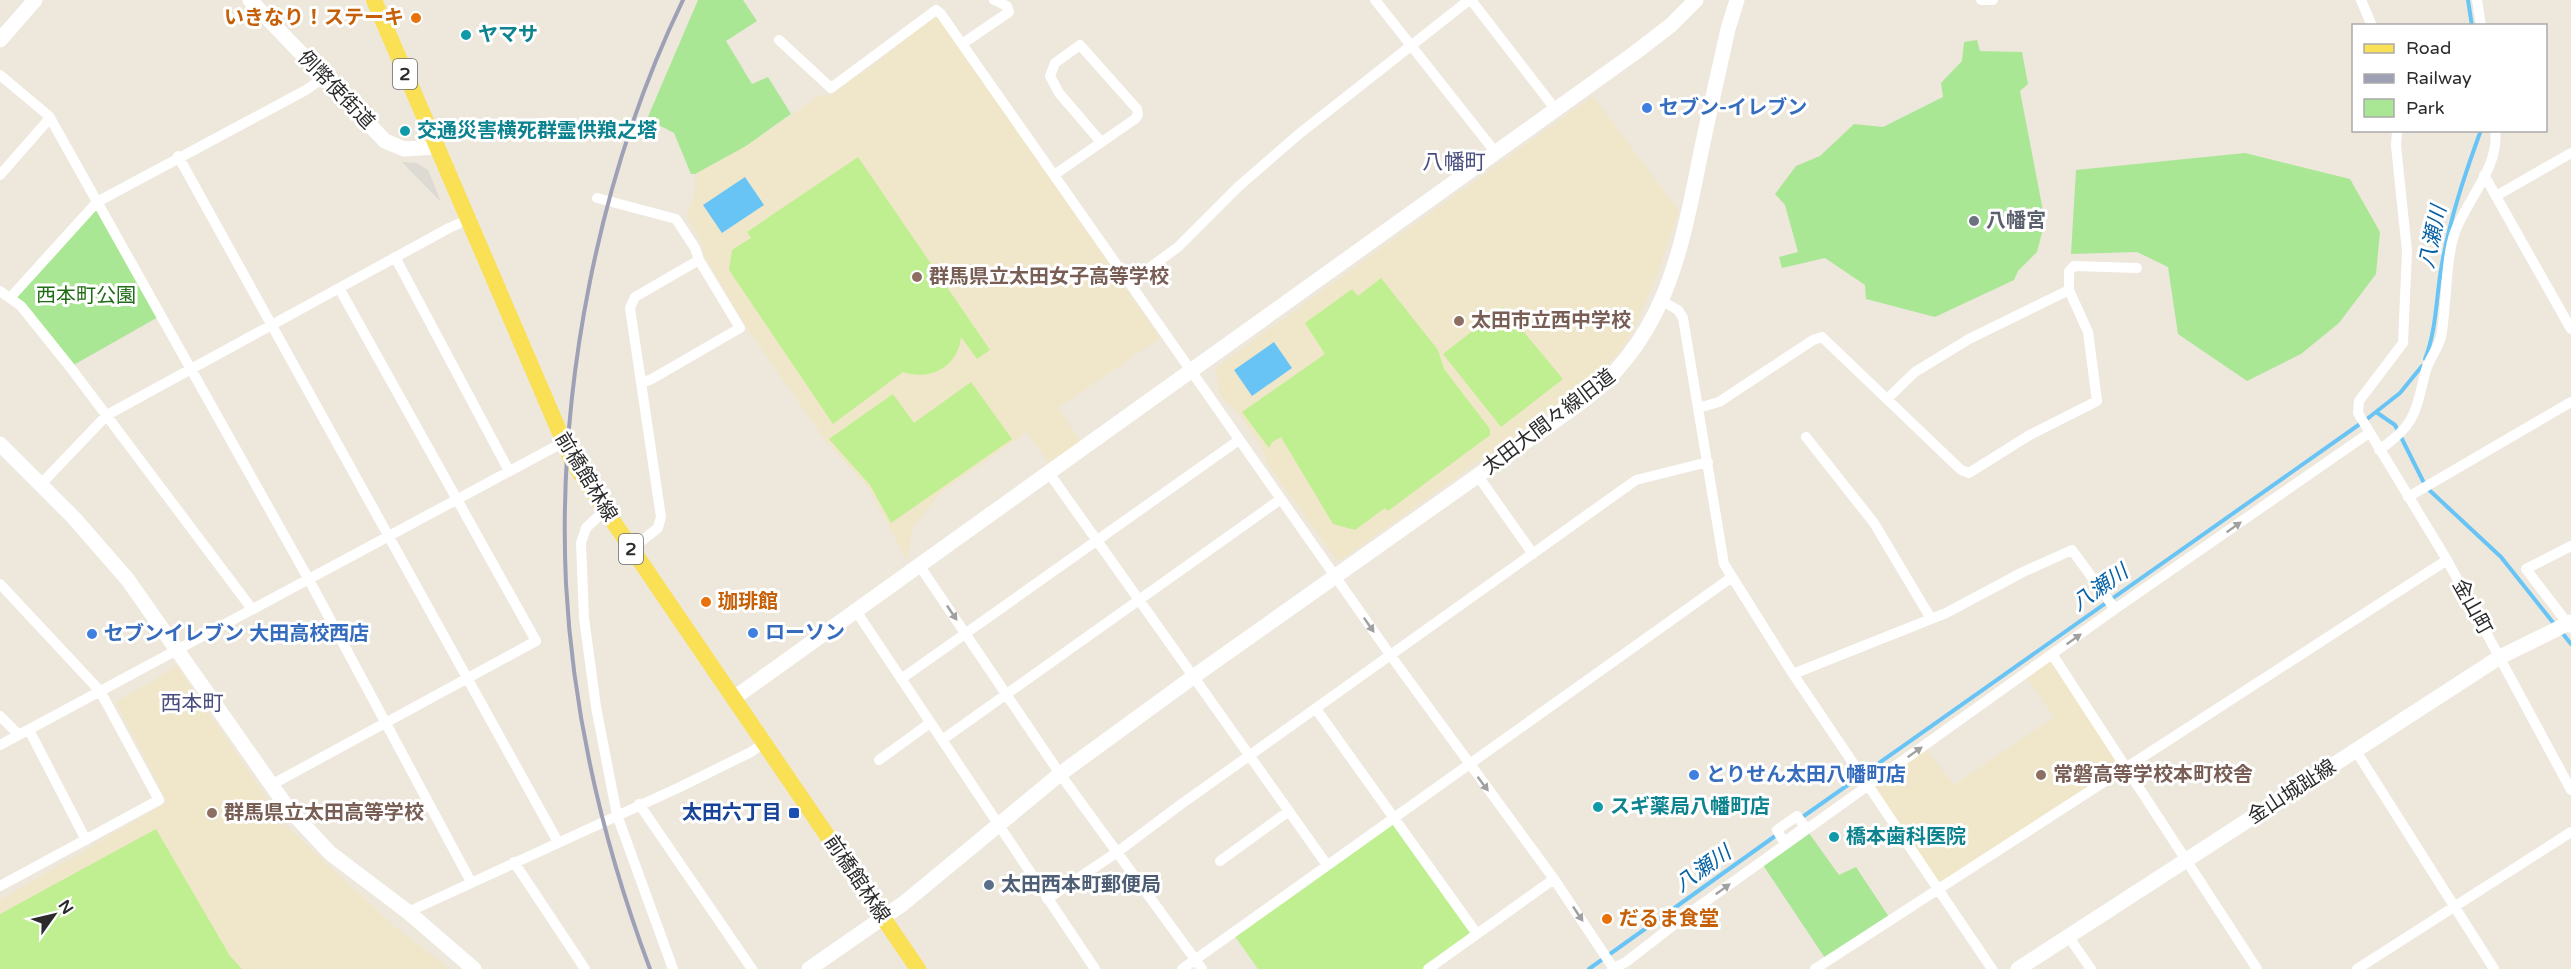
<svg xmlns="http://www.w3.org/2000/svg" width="2571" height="969" font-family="'Varela Round','Noto Sans JP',sans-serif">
<rect width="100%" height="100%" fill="#ede7dc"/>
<path fill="#f0e7ca" d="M935,16H938L1160,338L1058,408L1081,442L1050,465L1027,432L941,492L912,529L907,561L869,489L825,440L748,330L705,257L700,240L687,217L695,191V174L746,146L821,95L829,96L881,59Z
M1593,96L1679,211L1657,276L1633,331L1619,353L1590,382L1341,560L1336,559L1268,465L1262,448L1238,413L1220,396L1215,368Z
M2052,655L2124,768L1939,888L1868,786L1924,746L1954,785L2054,717L2024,674Z
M177,666L285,825L394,926L450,969H0V900L167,802L116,702Z"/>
<path fill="#aae795" d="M698,0H743L757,21L726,41L752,84L768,77L791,114L746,146L695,174H691L674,133L647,119Z
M1977,40L1980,51L2022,52L2028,84L2020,91L2045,221L2037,252L2018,271L2014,280L1935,317L1866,299L1865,285L1825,258L1782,268L1779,257L1798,252L1785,205L1775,194L1796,166L1820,156L1854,124L1883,127L1943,97L1941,83L1962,61L1964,42Z
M2245,153L2350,179L2380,232L2376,274L2339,323L2301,354L2247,381L2178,334L2168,267L2137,252L2071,254L2076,170Z
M97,202L160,316L70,367L10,298Z
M1806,829L1839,875L1856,867L1891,920L1827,961L1761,862Z"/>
<path fill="#bfef90" d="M858,157L990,350L977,359L961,337C958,368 929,381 903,372L833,424L729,270L732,250L751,238L747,232Z
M1381,278L1438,350L1444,369L1490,429V435L1388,511L1385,508L1355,530L1333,524L1281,437L1272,442L1269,448L1242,412L1325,354L1305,323L1352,289L1358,296Z
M1503,307L1563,379L1501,427L1443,354Z
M971,382L1012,439L891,523L870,485L829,439L893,394L914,423Z
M1393,818L1477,934L1429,969H1258L1232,932Z
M156,829L230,956L242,969H0V914Z"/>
<path fill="#dddad3" d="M402,162L417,163L428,170L441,202Z"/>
<path fill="#69c4f6" d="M745,177L764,205L722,233L703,205Z
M1274,342L1292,368L1252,396L1234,370Z"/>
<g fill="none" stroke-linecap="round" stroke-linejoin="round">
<path stroke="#69c4f6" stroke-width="4" d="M2468,0L2472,26
M2425,359C2437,329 2436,295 2442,264C2450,218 2465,174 2481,130
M2376,412L2395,425L2426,487L2501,557L2555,625
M2560,630L2571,644
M1801,818L2367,419L2400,393L2422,366
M1589,969L1778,834"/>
<path stroke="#fff" stroke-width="10" d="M1375,0L1496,153
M1471,0L1556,110
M1981,0H1993
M2361,0L2372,26
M2477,0L2481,26
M779,40L831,88L936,10L941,14L1391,656L1554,879L1614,969
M962,44L1009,12L1007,6L994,0
M0,75L49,116L308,578L471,882
M2397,130L2396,146L2407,251L2403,343L2359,401L2358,413L2447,560L2571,790
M178,156L558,842
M0,175L50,118
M1054,175L1135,119L1138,115L1137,109L1080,45L1055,63L1050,76L1059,93L1101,142
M2484,175L2571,329
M2496,196L2571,153
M597,198L676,219L695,248L699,260L635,297L630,308L661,517L658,528L631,549
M395,257L509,471
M1129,283L1178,247L1238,187L1299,134L1469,0
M0,291L21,306L70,367L252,609
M10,298L97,202L306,90L323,78
M1662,301L1678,310L1683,318L1724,564L1793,674L1992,969
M641,382L650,380L740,328L699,260
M1887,399L1915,372L1969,339L2069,290
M1698,408L1719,402L1813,340L1822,337L1961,470L1969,473L2028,436L2097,401L2088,332L2069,290V271L2074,266L2137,268
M1806,437L1874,523L1930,617
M2379,450C2417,424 2415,412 2426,370C2429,359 2438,349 2441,337C2447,306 2445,260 2455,232C2467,199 2500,167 2495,130
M1049,473L1327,865
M1478,476L1533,554
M41,484L107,415L449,228L467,220
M2408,497L2571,402
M605,510L586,528L581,543L584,618L596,707L617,815L673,969
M919,565L1060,774L1202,969
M0,584L100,691L159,800L0,886
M856,611L1095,969
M2571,628L2526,569L2571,546
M2052,654L2257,969
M1793,674L1946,613L2023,572L2072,550L2115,609
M901,679L1239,440
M1316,709L1477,934
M0,716L19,735
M29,730L86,840
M942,740L1281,499
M0,745L562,443
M2356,751L2494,969
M879,760L930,723
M271,785L536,641L339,288
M639,804L752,969
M1797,816L1805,827L1784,842L1777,830Z
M1220,861L1289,811
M514,862L585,969
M1047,899L1116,853L1180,805L1636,480L1708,462
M408,912L680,787L751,752L764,743
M2068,936L2091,969
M1182,969L1732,577
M1428,969L1554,879
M1612,969L1626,962L1684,917L2115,609L2369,433
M1815,969L2447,560
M2357,969L2571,832"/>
<path stroke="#fff" stroke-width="15" d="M250,0L385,141L404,149L436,147
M0,40L35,0
M0,444L74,518L128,580L287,807L330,853L408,912L474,969
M734,698L1636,52L1671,25L1696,0
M809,969L904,903L1060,774L1193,677L1579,404C1661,343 1679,262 1698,167C1707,121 1718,75 1728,29L1737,0
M2018,969L2500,657L2571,622"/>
<path stroke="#f9e055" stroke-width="16" d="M374,0L572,461L918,969"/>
<path stroke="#9ea0b6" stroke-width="4" d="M650,969C604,846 573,715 566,584C557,389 598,176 683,0"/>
</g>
<defs><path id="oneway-solid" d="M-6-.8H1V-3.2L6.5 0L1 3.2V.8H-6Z" transform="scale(1.5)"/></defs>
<g fill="#a0a0a0">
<use href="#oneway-solid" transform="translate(2234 527) rotate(-35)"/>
<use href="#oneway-solid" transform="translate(952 613) rotate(56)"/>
<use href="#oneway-solid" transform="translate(1369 625) rotate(55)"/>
<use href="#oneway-solid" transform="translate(2074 639) rotate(-35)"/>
<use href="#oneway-solid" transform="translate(1915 752) rotate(-35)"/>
<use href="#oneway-solid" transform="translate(1483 784) rotate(53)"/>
<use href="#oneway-solid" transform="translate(1723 889) rotate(-36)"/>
<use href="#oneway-solid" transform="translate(1578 914) rotate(56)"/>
</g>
<g fill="#e8710a" stroke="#fff" stroke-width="2">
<circle cx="416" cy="18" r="6"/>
<circle cx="706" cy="602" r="6"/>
<circle cx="1607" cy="919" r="6"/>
</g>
<g fill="#0f9aa8" stroke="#fff" stroke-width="2">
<circle cx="466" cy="35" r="6"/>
<circle cx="405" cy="131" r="6"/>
<circle cx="1598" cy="807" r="6"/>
<circle cx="1834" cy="837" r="6"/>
</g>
<g fill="#3f7fe0" stroke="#fff" stroke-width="2">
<circle cx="1647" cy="108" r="6"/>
<circle cx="753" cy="633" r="6"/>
<circle cx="92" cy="634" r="6"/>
<circle cx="1694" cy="775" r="6"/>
</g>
<circle fill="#6b7280" stroke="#fff" stroke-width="2" cx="1974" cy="221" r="6"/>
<g fill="#8d6e63" stroke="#fff" stroke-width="2">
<circle cx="917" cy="277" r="6"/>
<circle cx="1459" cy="321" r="6"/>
<circle cx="2041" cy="775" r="6"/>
<circle cx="212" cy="813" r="6"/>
</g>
<rect fill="#1a4fb4" stroke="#fff" stroke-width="2" x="788" y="807" width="12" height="12" rx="3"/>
<circle fill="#5c6f8a" stroke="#fff" stroke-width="2" cx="989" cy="885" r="6"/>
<g text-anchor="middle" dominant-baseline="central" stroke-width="6" stroke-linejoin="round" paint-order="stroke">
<g fill="#fff" stroke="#6b6b6b" stroke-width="1.5">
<rect x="393" y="59" width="24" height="30" rx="4.5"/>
<rect x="619" y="534" width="24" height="30" rx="4.5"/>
</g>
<g font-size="18" font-weight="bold" fill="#2b2b2b">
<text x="405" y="74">2</text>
<text x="631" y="549">2</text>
</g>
<g font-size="20" font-weight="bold" fill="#c56008" stroke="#fff" text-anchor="start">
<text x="404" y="18" text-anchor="end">いきなり！ステーキ</text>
<text x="718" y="602">珈琲館</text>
<text x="1619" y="919">だるま食堂</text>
</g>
<g font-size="20" font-weight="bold" fill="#0d838f" stroke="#fff" text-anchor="start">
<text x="478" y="35">ヤマサ</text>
<text x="417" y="131">交通災害横死群霊供羪之塔</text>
<text x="1610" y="807">スギ薬局八幡町店</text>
<text x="1846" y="837">橋本歯科医院</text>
</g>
<g font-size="20" fill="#2b2b2b" stroke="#fff">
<text transform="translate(336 90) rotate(46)">例幣使街道</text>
<text transform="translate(1549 422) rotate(-37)">太田大間々線旧道</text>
<text transform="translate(586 477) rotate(59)">前橋館林線</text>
<text transform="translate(2472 607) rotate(61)">金山町</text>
<text transform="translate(2292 792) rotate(-33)">金山城趾線</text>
<text transform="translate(857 879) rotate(56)">前橋館林線</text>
</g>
<g font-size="20" font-weight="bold" fill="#366cbe" stroke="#fff" text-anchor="start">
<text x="1659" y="108">セブン-イレブン</text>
<text x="765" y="633">ローソン</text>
<text x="104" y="634">セブンイレブン 大田高校西店</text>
<text x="1706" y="775">とりせん太田八幡町店</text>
</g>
<g font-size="20" font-weight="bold" fill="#5b616d" stroke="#fff" text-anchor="start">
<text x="1986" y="221">八幡宮</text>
</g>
<g font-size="20" font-weight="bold" fill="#785e54" stroke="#fff" text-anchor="start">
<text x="929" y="277">群馬県立太田女子高等学校</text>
<text x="1471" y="321">太田市立西中学校</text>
<text x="2053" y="775">常磐高等学校本町校舎</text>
<text x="224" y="813">群馬県立太田高等学校</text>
</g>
<g font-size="20" fill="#216c16" stroke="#fff">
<text x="86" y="296">西本町公園</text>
</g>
<g font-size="20" font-weight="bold" fill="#164399" stroke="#fff" text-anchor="end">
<text x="782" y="813">太田六丁目</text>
</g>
<g font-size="20" font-weight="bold" fill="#4e5e75" stroke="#fff" text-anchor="start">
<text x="1001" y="885">太田西本町郵便局</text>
</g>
<g font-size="21" fill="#484d7e" stroke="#fff">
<text x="1454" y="162">八幡町</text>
<text x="192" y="703">西本町</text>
</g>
<g font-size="21" font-style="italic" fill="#0660a4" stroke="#fff">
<text transform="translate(2433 237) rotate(-78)">八瀬川</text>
<text transform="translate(2100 588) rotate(-35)">八瀬川</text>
<text transform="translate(1703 869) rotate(-35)">八瀬川</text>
</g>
</g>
<rect x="2352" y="24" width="195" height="108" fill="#ffffff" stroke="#aaaaaa" stroke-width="1.5"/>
<rect x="2364" y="44" width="30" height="9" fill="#f9e055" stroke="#aaaaaa" stroke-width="1.5"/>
<text x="2406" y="54" font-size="18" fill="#2b2b2b">Road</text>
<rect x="2364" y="74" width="30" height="9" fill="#9ea0b6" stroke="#aaaaaa" stroke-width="1.5"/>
<text x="2406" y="84" font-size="18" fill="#2b2b2b">Railway</text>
<rect x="2364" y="99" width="30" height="18" fill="#aae795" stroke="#aaaaaa" stroke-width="1.5"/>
<text x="2406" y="114" font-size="18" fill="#2b2b2b">Park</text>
<g transform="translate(54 915) rotate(56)" stroke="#ffffff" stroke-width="4.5" paint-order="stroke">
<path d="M0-4.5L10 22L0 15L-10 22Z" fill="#2b2b2b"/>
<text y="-9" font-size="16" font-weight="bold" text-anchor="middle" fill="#2b2b2b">N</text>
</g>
</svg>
